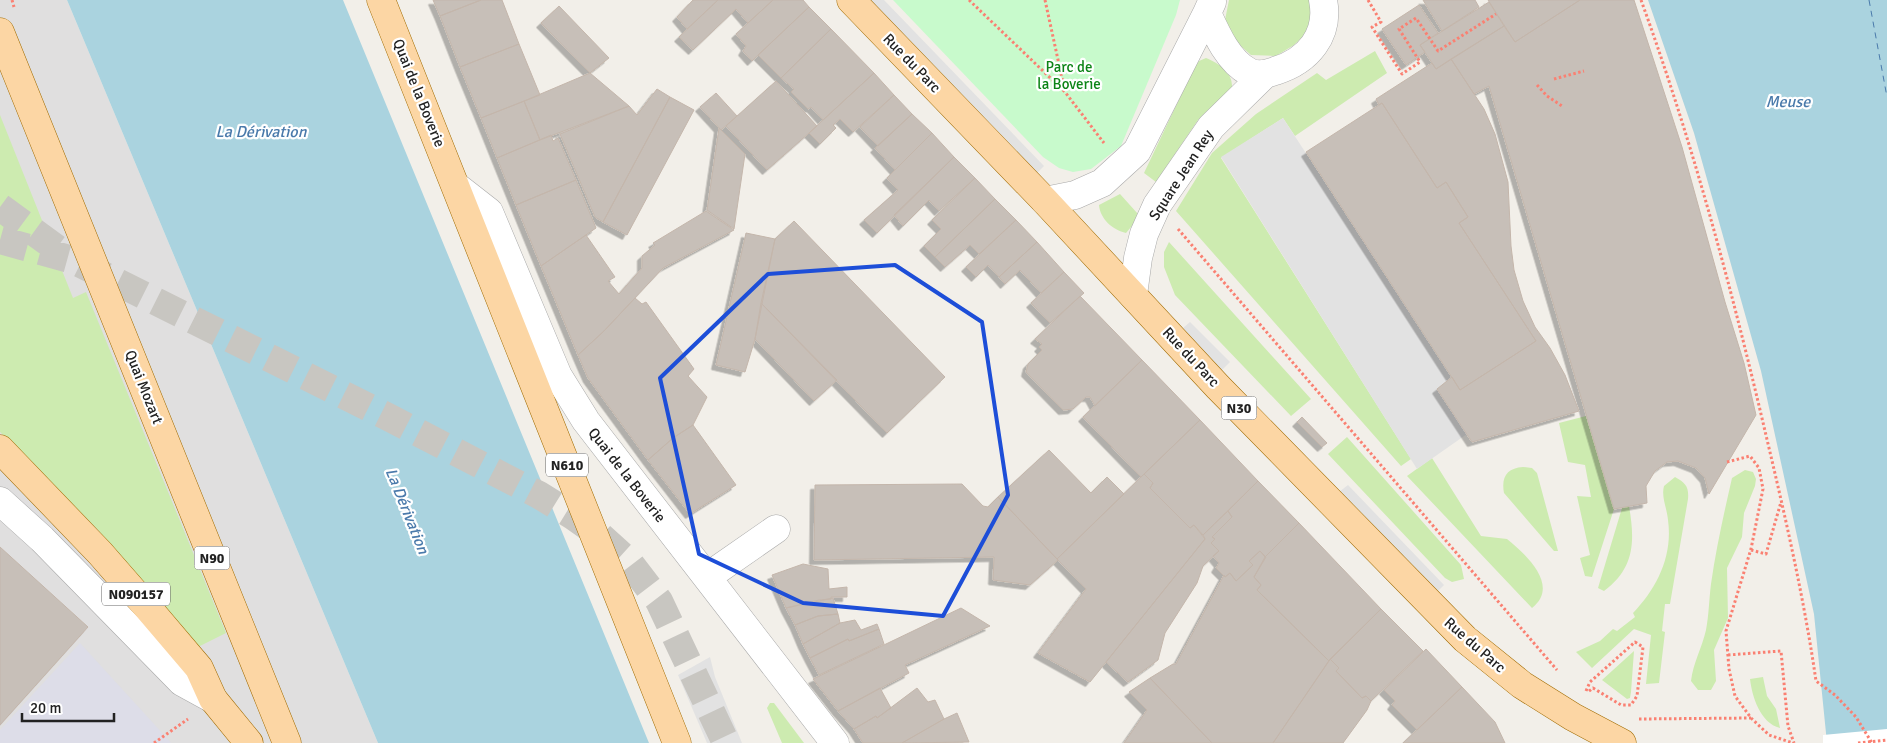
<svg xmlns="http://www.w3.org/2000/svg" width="1887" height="743" font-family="Signika,sans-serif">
<defs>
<filter id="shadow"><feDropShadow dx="-4.5" dy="4.5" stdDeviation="0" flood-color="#0004"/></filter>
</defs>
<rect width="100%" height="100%" fill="#f2efe9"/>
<path fill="#e0dfdf" d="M0,0H67L378,743H0Z"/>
<path fill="#cdebb0" d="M1229,0H1313L1311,29L1294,45L1276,56L1251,55L1235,41L1225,20Z
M1375,51L1387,73L1295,136L1283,118L1221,158L1411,459L1401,466L1176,211L1212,153L1256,114L1317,73L1326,80Z
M1206,58C1220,64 1233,72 1232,88L1198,120L1156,182L1144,173L1194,68L1199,61Z
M0,115L73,298L86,292L226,633L198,647L98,530L0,432Z
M1120,194L1138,214L1136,221L1126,233C1113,230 1100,219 1099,205Z
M1169,242L1311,399L1291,416L1175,295L1164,267V252Z
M1586,416L1614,509L1592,577L1585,576L1580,558L1590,555L1577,496L1591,497L1585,465L1568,462L1559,423Z
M1347,437L1461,565L1464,579L1452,582L1445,578L1328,454Z
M1432,458L1481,536L1507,539C1527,555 1560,586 1532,608L1407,476Z
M1523,467L1532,468L1537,473L1558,551H1554L1504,493C1501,477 1507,468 1523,467Z
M1745,470L1753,472L1756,479L1755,486L1744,513L1742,537L1727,568L1728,618L1714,650L1716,681L1711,690H1698L1691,681C1693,663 1702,648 1706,630C1709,615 1709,599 1711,584C1716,549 1724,513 1732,478Z
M1675,477C1686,483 1689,487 1688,499L1670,604H1665L1662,631L1665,632L1659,683L1646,684L1651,635L1634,629L1592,668L1576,652L1600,641L1613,629L1617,631L1635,617L1633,613C1657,588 1673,556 1668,520C1667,508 1661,497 1664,486Z
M1629,506C1635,541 1635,568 1604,591L1598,588L1622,508Z
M1634,651L1631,692L1630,698L1627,699L1602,680Z
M1763,677L1767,696L1776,709L1780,728C1760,723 1752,696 1750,679Z
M770,703H774L804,743H782L767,708Z"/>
<path fill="#c8facc" d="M893,0H1180L1176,15L1121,146L1091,169L1073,172L1059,168L1043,157Z"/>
<path fill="#e2e2e2" d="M868,0H884L1044,166L1036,174Z
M1283,118L1452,377L1437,389L1467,434L1417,469L1221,157Z
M1190,322L1230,362L1222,370L1183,328Z
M1348,485L1444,585L1436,593L1339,492Z
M710,657L715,677L742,743H707L678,675Z"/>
<path fill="#dddde8" d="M80,643L165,736L171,743H0V730Z"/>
<path fill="#aad3df" d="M67,0H343L649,743H378Z
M1648,0H1887V743H1827L1814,614L1761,371L1694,133Z"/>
<path fill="#fff" d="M1887,729V743H1823V735Z"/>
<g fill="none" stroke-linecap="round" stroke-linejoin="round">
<path stroke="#4a7aab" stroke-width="1" stroke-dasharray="6 5" stroke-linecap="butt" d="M1869,0L1887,97"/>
</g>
<path fill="#c7bfb8" stroke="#c4b6ab" filter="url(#shadow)" d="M433,0H481L440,16Z
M481,0H502L519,44L460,67L440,16Z
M693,0H718L687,29L677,17Z
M718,0H773L748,23L736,9L693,50L679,37Z
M773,0H803L809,7L752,61L743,51L746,46L736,34Z
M1423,0H1475L1479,7L1442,31Z
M1488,0H1580L1515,42Z
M1580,0H1634L1682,147L1725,302L1744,363L1756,415L1709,494L1705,478L1696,468L1678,461L1667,462L1655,471L1646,486L1647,503L1614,509L1489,86L1474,94L1451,59L1504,26L1515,42Z
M1489,2L1504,26L1436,69L1420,45Z
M1419,5L1438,33L1420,45L1425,52L1406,65L1382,29Z
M559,6L609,58L590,73L541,23Z
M809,7L831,29L781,78L758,55Z
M831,29L874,73L823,120L811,107L808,109L791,92L794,89L781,78Z
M519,44L540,95L481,118L460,67Z
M1451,59L1484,109L1495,134L1508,182L1511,246L1514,270L1523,301L1535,327L1550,348L1565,375L1579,411L1472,442L1437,389L1452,377L1460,390L1536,341L1459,223L1468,217L1446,182L1437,188L1382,103L1379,105L1376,99L1432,63L1436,69Z
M590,73L629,106L540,140L524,101Z
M874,73L894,95L853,132L840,119L833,125L836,128L820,144L809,133Z
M776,81L817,126L767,170L726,126Z
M657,89L670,97L603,222L595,217L560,134L629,106L637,115Z
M716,93L737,116L721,130L700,107Z
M894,95L912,114L878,146L860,127Z
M670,97L694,110L627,235L603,222Z
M524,101L540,140L497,158L481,118Z
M1382,103L1437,188L1446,182L1468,217L1459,223L1536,341L1460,390L1306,152Z
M912,114L932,133L895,170L875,148Z
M719,128L745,154L734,229L707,210Z
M932,133L954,157L877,233L864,220L898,190L887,178Z
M551,135L553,141L558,138L576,180L516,205L497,158Z
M954,157L975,178L939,211L929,200L903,226L894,215Z
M975,178L995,199L935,257L924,246L941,229L932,220Z
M576,180L596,228L541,266L516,205Z
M995,199L1016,220L979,254L970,245L945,267L935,257Z
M706,211L734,230L663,268L604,331L578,355L541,266L586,235L615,277L608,281L619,294L642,268V256L655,245L653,243Z
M1016,220L1037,242L999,277L988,265L976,277L966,267Z
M794,221L945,377L887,433L761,303L775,239Z
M746,233L775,239L755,339L745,372L716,365Z
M1037,242L1064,272L1041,293L1020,270L1005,284L999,277Z
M1064,272L1084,293L1050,323L1031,303Z
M1080,296L1142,360L1095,406L1090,397H1086L1073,409L1063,410L1026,372L1028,364L1042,350L1039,347L1042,344L1035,339Z
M635,298L642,304L646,302L694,369L688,376L707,397L693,425L673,438L648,460L588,378L578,355L604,331Z
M761,303L837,380L814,401L755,339Z
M1142,360L1200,420L1141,477L1083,417Z
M1302,417L1327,443L1322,447L1297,422Z
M1200,420L1258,481L1203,535L1194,525L1190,528L1150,488L1153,483L1144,474Z
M693,425L736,485L690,514L648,460L673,438Z
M1049,450L1091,493L1107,477L1124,494L1057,559L998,497Z
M1144,474L1153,483L1150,488L1190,528L1194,525L1205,539L1090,682L1038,653L1086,589L1057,559Z
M1258,481L1299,523L1265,557L1260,551L1249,561L1253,565L1236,581L1230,573L1225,577L1216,568L1219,563L1213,556L1219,551L1211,543L1215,539L1212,537L1232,517L1228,511Z
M962,484L983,506L988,507L998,497L1058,560L1030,585L993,580L994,557L814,560L815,485Z
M1228,511L1232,517L1212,537L1215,539L1211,543L1219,551L1203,566L1197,583L1165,633L1158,660L1128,682L1106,662L1205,539L1203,535Z
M1299,523L1381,609L1329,661L1257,590L1261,585L1254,577L1265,557Z
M0,547L88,627L0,725Z
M1260,551L1266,557L1254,577L1261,585L1257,590L1329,661L1273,743H1212L1150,678L1173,664H1176L1224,575L1225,577L1230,573L1236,581L1253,565L1249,561Z
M803,564L828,569L829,589L847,587V597H831V599L819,600L786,608L772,575Z
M833,598L838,614L818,616L795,625L786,608Z
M961,608L990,626L905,665L909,673L838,711L813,679Z
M1381,609L1423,651L1371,701L1366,696L1362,698L1336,671L1339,668L1330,659Z
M838,614L840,623L803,644L795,625L818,616Z
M855,620L861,630L877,624L879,629L849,641L848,639L810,658L803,644L840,623Z
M879,629L884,644L819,675L810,658L848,639L849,641Z
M1426,649L1462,687L1417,730L1392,705L1395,701L1384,690Z
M1330,659L1339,668L1336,671L1362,698L1366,696L1371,701L1367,710L1343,743H1273Z
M1150,678L1212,743H1124L1147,710L1129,692Z
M1462,687L1495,722L1505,743H1403Z
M880,688L891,708L877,718L876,716L854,729L838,711Z
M917,688L928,702L935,700L944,719L902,743H863L854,729L876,716L877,718Z
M957,713L969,742L902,743L944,719Z"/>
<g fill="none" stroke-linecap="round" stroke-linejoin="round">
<path stroke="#c8c6c1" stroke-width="28" stroke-dasharray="28 14" stroke-linecap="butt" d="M0,207L60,251
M0,240L73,260L390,418L539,495L573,516L597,533L629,562L659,601L726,743"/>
<g stroke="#a9a9a9" stroke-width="29">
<path id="minor" d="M1212,2L1207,13C1216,33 1228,61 1249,72C1257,76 1267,74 1275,71C1308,61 1330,35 1323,0
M457,187L489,212L558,376L586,421L835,743
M1045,201L1075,195L1102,183L1137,151L1207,13
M1133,295L1138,258L1144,234L1157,205L1211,127L1265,74
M0,501L42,539L182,682L213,699
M707,577L776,529"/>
</g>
<g stroke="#a06b00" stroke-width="29">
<path id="major" d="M381,0L677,743
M851,0L1045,201L1218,387L1465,639L1522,685L1573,717L1622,743
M0,32L287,743
M0,449L100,553L148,608L199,668L213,699L249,743"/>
</g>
<path stroke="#fa8072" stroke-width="3" stroke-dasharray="2.5 2.5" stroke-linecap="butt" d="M12,0L14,7
M969,0L1065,92L1104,143
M1045,0L1065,92
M1368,0L1381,22L1372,27L1402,74L1420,62L1399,29L1416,18L1438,51L1496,14
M1641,0C1690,135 1728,275 1761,414C1782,503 1803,591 1816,681L1835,695L1856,717L1872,743
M1554,79L1584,71
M1537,85L1547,96L1562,106
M1178,229L1557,670
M1727,462L1750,456L1759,468L1763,489L1751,549L1726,631L1729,669L1735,696L1751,718L1769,735L1793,743
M1751,550L1766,554L1781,502
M1728,655L1781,651L1788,726L1794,743
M1586,691L1590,682L1635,642L1643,647L1637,696L1631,705H1621L1593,688L1588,692
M1639,719L1751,718
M154,743L188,719"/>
<use href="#minor" stroke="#fff" stroke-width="28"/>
<use href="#major" stroke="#fcd6a4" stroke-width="28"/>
<path stroke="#fa8072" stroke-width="3" stroke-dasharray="2.5 2.5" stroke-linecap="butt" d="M1858,743L1887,740"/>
</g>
<path fill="none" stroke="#1d4ed8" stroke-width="4" stroke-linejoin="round" d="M895,265L982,322L1008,495L943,616L803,603L699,554L660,378L768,274Z"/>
<g text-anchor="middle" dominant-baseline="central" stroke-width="4.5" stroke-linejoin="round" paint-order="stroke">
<g fill="#fff" stroke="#646464" stroke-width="1">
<rect x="1221.5" y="396.5" width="35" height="23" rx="4"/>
<rect x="546" y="453.5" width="42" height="23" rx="4"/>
<rect x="194.5" y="546.5" width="35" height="23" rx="4"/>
<rect x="102" y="582.5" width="68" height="23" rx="4"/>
</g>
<g font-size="14" font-weight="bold" fill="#222">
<text x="1239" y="408">N30</text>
<text x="567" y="465">N610</text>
<text x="212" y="558">N90</text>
<text x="136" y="594">N090157</text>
</g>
<g font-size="15" fill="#222" stroke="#fff">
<text transform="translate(912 63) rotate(46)">Rue du Parc</text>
<text transform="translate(419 93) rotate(68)">Quai de la Boverie</text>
<text transform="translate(1181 175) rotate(-57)">Square Jean Rey</text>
<text transform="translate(1191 357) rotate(47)">Rue du Parc</text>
<text transform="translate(144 387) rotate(68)">Quai Mozart</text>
<text transform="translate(627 475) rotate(52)">Quai de la Boverie</text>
<text transform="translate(1475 645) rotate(41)">Rue du Parc</text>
</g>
<g font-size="15" fill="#0c8416" stroke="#fff">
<text x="1069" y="67">Parc de<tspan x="1069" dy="17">la Boverie</tspan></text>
</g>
<g font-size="16" font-style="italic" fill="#4a7aab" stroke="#fff">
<text x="1788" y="102">Meuse</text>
<text x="261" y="132">La Dérivation</text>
<text transform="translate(407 511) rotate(68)">La Dérivation</text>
</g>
</g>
<path d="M22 713v8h92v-8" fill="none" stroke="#222222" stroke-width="2.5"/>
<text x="30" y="713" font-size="15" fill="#222222" stroke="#ffffff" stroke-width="4" paint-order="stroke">20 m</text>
</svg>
